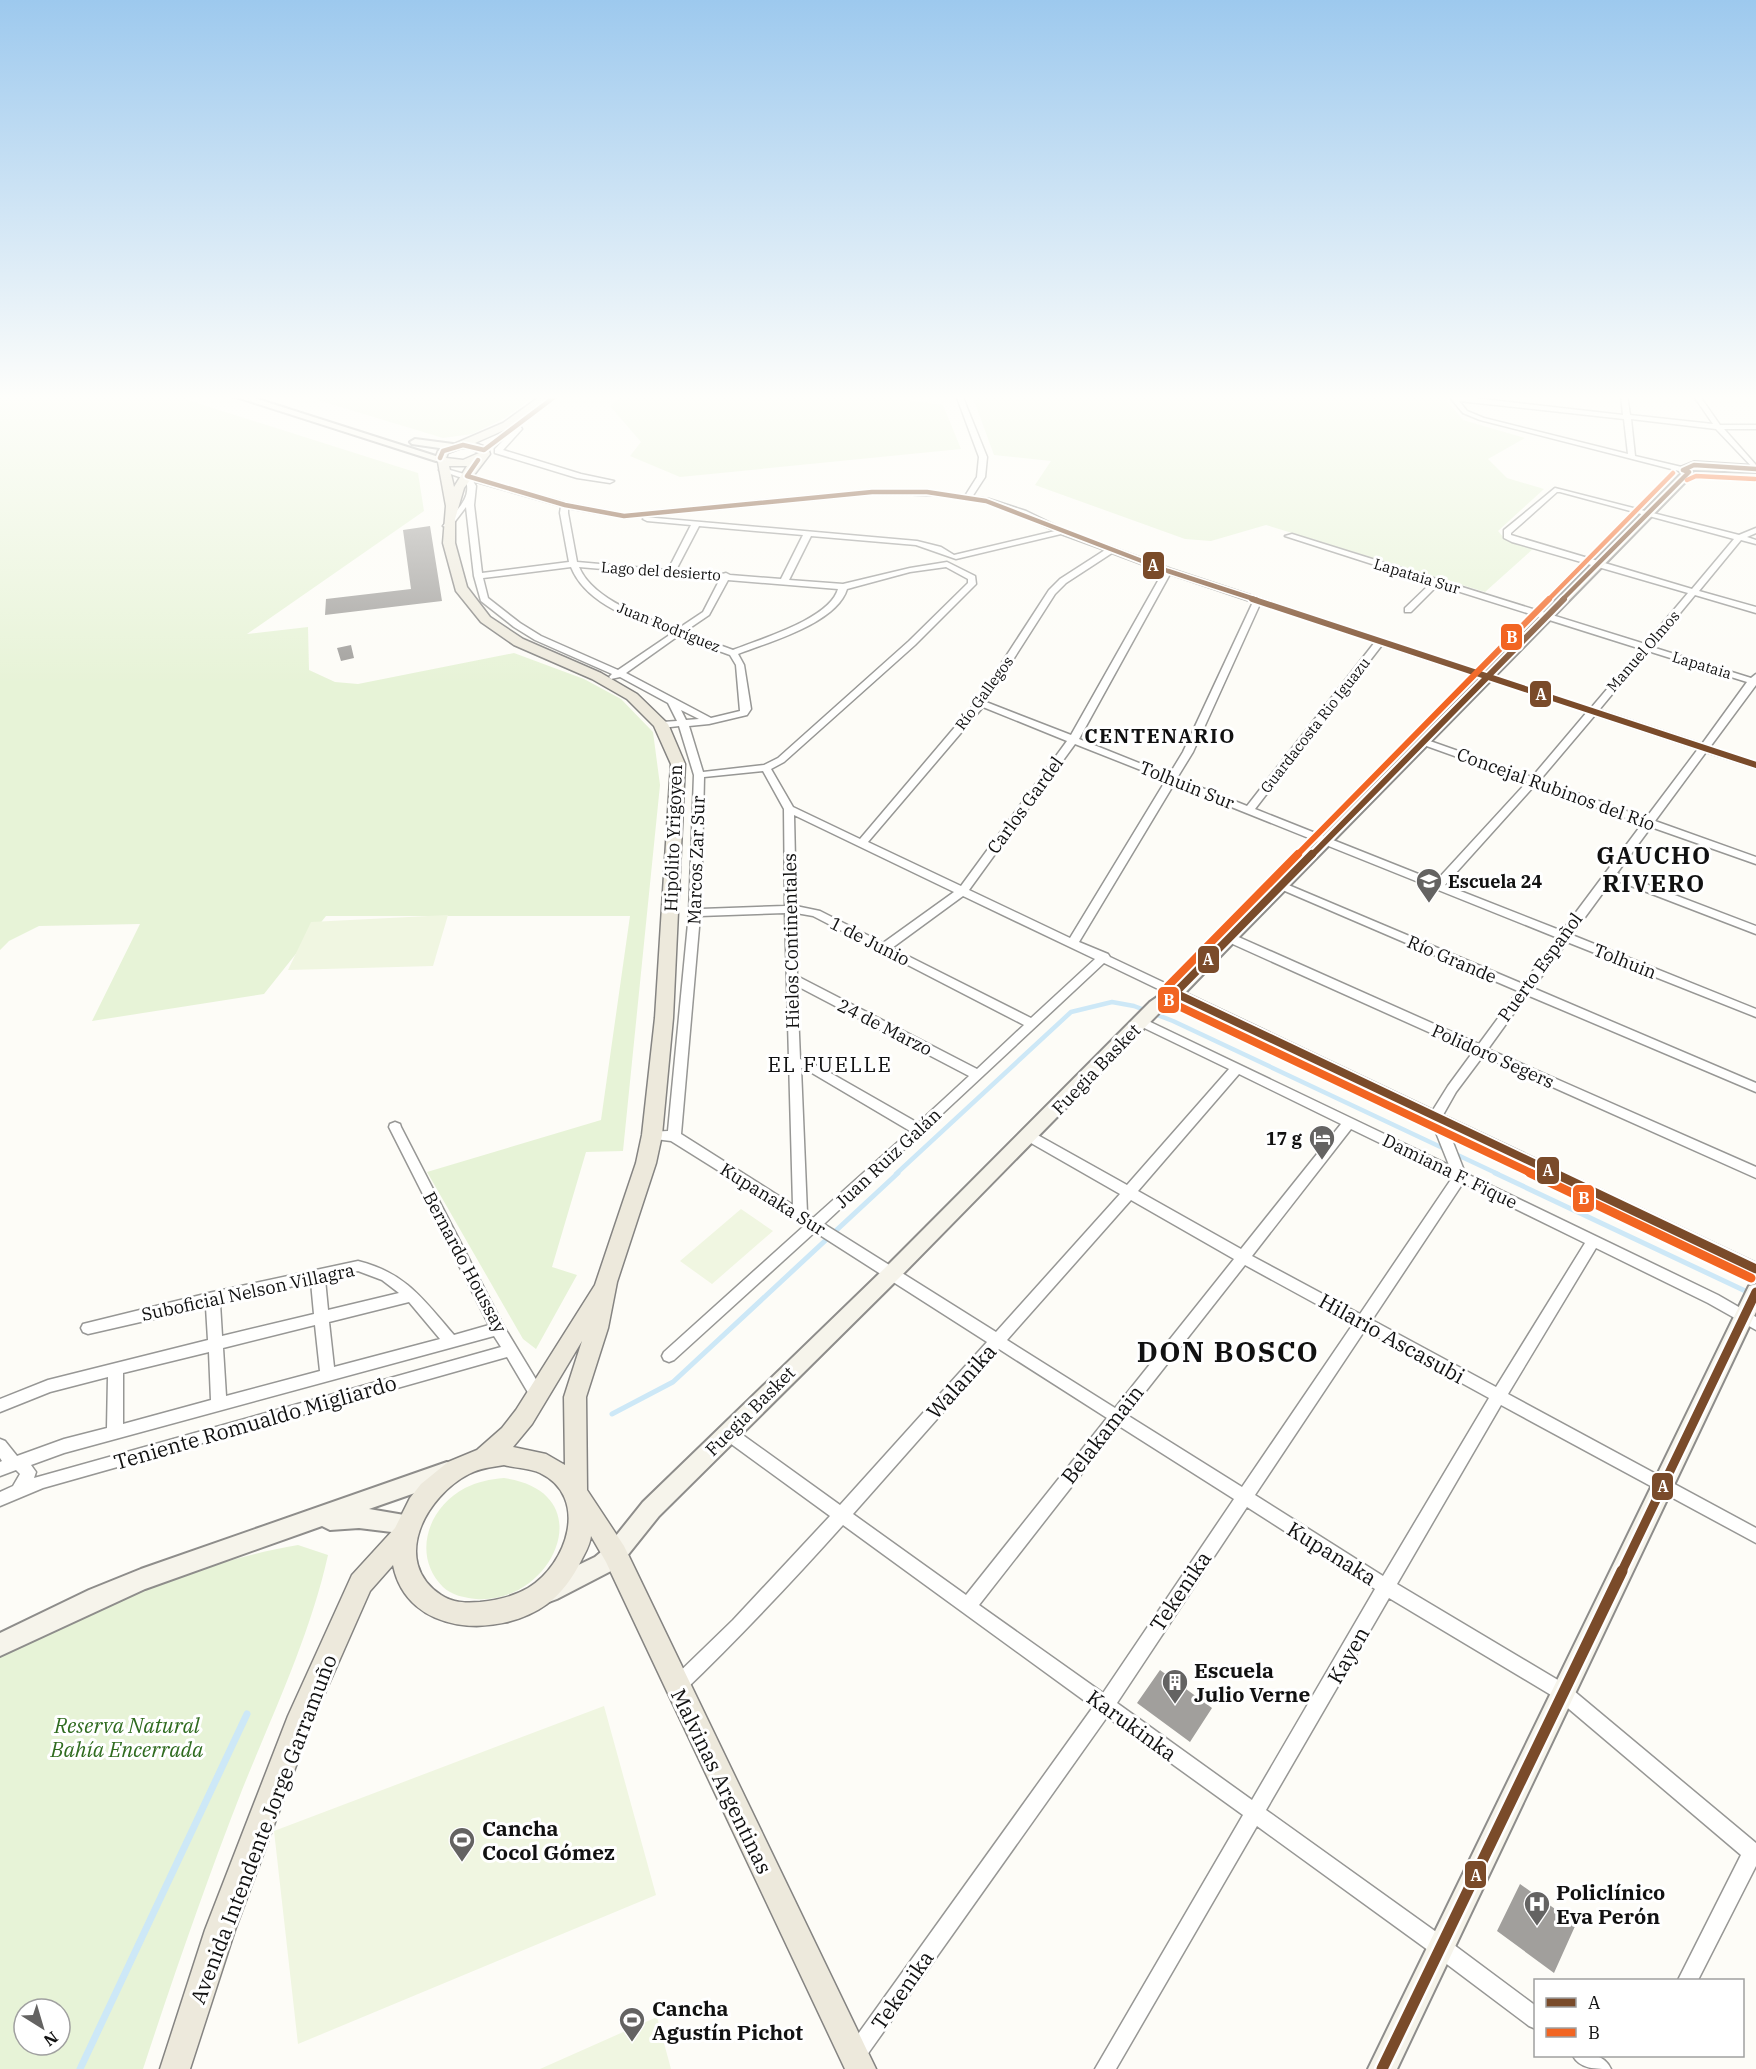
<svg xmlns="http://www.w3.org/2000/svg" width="1756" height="2069" font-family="'IBM Plex Serif',serif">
<rect width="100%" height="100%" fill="#fdfcf7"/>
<path fill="#e7f3d7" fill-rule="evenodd" d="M0,395H172L418,473L424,511L247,634L308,627L309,670L335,682L358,684L514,653L584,679L621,699L653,732L660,785L623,1151L586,1152L552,1267L577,1275L536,1349L523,1339L427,1172L601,1120L630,916H326L264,994L92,1021L140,924L39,926L9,941L0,950Z
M301,395H536L505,418L472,434L443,438Z
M623,395H869L943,405L961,449L680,477L630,456L641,442L610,406Z
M972,395H1442L1463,420L1525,438L1488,459L1507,478L1544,489L1498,531L1505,539L1534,548L1485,592L1266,525L1211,541L1185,539L1035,485L1051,461L994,455Z
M504,1478C604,1492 553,1605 476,1599C465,1598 451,1595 443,1587C412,1556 427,1508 465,1488C477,1482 490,1479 504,1478Z
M298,1545L328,1555C310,1636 273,1713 242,1790C206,1882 174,1975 143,2069H0V1657C96,1610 192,1563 298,1545ZM24,2009H60V2045H24Z"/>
<path fill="#f0f6e1" d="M448,915L433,966L288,970L311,922Z
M741,1209L773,1231L712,1284L680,1261Z
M604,1706L656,1895L298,2044L274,1831Z
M657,2017L671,2069H540Z"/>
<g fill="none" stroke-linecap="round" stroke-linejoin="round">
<path stroke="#cde8f7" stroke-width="4.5" d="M896,1174L1071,1012L1112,1002L1134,1006L1173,1021L1498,1174"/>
<path stroke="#cde8f7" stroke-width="5" d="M1495,1173L1756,1296
M612,1414L673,1382L898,1173"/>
<path stroke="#cde8f7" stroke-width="7" d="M80,2069L247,1714"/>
</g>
<path fill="#a19f9c" d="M430,526L442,601L325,615L326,599L411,589L403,530Z
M351,645L354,658L341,661L337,648Z
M1160,1670L1212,1708L1190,1742L1137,1703Z
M1520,1884L1576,1924L1554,1973L1497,1931Z"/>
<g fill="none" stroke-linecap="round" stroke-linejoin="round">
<g stroke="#979795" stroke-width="3">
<path id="street" d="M956,395H962L987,457L985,477L972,497L989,499L1026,511L1065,530L1171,569L1591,708L1641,649L1438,585L1411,612H1405V608L1431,583L1285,536L1292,534L1645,644L1688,593L1512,542L1504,538V530L1555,488L1739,535L1756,528V533L1747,537L1756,540V544L1741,540L1699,591L1756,607V613L1695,595L1652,647L1751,678L1756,674V685L1710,747L1756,762V768L1706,752L1655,821L1756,857V864L1651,827L1617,873L1756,926V934L1613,879L1572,935L1756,1009V1017L1567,942L1533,988L1756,1083V1092L1527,995L1488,1049L1756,1167V1178L1483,1056L1456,1092L1443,1115L1756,1263V1275L1447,1127L1465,1173L1718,1295L1756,1317V1330L1708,1303L1596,1248L1508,1394L1756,1528V1543L1501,1405L1397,1584L1568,1686L1756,1843V1866L1698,1980H1678L1741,1855L1556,1698L1389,1598L1266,1810L1446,1939L1536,2006V2029L1529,2026L1432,1953L1257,1826L1116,2069H1095L1243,1815L1107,1717L862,2062L855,2065L848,2062L845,2055L848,2048L1093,1707L843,1525C791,1583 738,1639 682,1693L676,1696L670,1693L667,1687L670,1681L733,1620L830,1516L723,1438L720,1433L723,1428L728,1426L733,1428L840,1505L987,1342L815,1232L674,1360L669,1362L664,1360L662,1356L664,1352L805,1225L671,1141L647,1138L646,1135L647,1132L668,1131L689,913L694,775L679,726L662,728L657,725L662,722L677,721L668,703L620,677L611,679L609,677L612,674L535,640L514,627L481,601L474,576L466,507L450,528L443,526C454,512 474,498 465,479L439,470L443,468L566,503L624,514L872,490H927L965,496L977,477L979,457ZM473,481L561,506L560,513L569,562L482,573L474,505L476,486ZM1557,492H1560L1734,539L1692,589L1511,535V533ZM872,494C910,494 948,494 985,503C1009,509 1032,520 1055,531L954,555L941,547L917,541L644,517L643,519L647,521L691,525L668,570L577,562L568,513V508L624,518ZM699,526L803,535L781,579L730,575L726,573L722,574L676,570ZM1061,534L1105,550L1060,579L1049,590L977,701L860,839L793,807L771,769L784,762L915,645L976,584L975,576L947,562L910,568L843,584L789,580L811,536L916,545L956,559ZM1112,553L1163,572L1071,735L986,702L1055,594L1066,583ZM571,567C586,605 636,620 671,634L618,670L541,636L520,623L488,598L483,578ZM579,567L720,579L703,612L676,630C645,617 593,600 579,567ZM946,567L968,579V583L909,641L778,758L764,765L703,772L689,726L709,724L747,715L751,709L744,665L738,654C769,642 837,623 847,589L910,572ZM1170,574L1253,602L1183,752L1169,775L1079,739ZM728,580L838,589C830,619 760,639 733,650L684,632L709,615ZM1260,604L1375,642L1247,806L1177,778L1193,752ZM678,636L730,655L736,665L740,711L711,718L626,673ZM1382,645L1587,712L1532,777L1427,740H1421V744L1527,782L1436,881L1255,809ZM1648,651L1747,682L1702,744L1599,710ZM983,707L1067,741L961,886L868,842ZM681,710L699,719L686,720ZM1595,715L1698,749L1646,818L1540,780ZM1075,744L1166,780L1070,938L969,890ZM763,771L784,809L785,906L701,909L704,777ZM1174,784L1558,938L1523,984L1286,884H1278L1277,886L1278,888L1518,991L1479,1044L1234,935H1226L1224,938L1226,941L1473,1052L1448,1086L1433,1110L1110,957L1108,954L1079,942ZM1535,785L1642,824L1562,931L1445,885ZM794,815L954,892L883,943L820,911L796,906ZM963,896L1095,959L1031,1018L892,948ZM785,913L793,1205L681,1134L700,916ZM796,913L813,916L1024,1025L977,1069L797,976ZM1104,963L1431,1120L1449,1165L1142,1018L1136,1022L1138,1025L1229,1069L1127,1185L1034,1133H1024L1023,1136L1024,1139L1120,1194L996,1332L824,1224ZM797,986L969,1076L918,1123L820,1067L800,1059ZM801,1068L812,1073L910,1131L813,1218L807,1213ZM1239,1074L1341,1124L1241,1249L1138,1191ZM1351,1129L1452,1178L1360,1314L1252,1256ZM1463,1183L1585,1243L1496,1387L1372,1320ZM1131,1200L1234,1259L1115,1408L1007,1340ZM1245,1265L1353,1324L1242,1487L1127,1415ZM1365,1330L1489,1398L1383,1576L1255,1495ZM999,1349L1107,1418L966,1595L853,1514ZM1119,1426L1234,1499L1103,1693L979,1605ZM1247,1507L1375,1589L1252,1800L1117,1703Z
M1448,395L1623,415L1621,395H1627L1630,415L1713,424L1693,395H1699L1720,425H1756V429H1724L1756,465V471L1716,429L1631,419L1635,456L1686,468V472H1683L1480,420L1463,413ZM1459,401L1624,419L1628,454L1484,418L1467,411Z
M515,424H519L522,429L503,450L581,474L614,481L610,483L577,478L495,453V449L514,429Z
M395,1122L400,1124L401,1127L503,1325L543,1391L545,1396L543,1401L538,1402L533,1401L507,1357L43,1488L0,1506V1492L13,1486L20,1474L16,1470L0,1476V1462L2,1461L0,1458V1439L5,1441L17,1456L64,1439L107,1428L108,1377L50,1392L0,1412V1399L48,1380L208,1340L206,1307L88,1334L83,1332L81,1328L83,1324L213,1292L358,1261C406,1273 423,1299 454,1335L489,1325L389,1127L390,1124ZM358,1271L382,1280L399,1293L328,1310L325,1279ZM311,1282L314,1314L222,1336L220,1303ZM409,1302L440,1339L334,1367L329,1322ZM315,1325L320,1371L226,1396L223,1348ZM494,1336L501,1347L34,1478L36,1472L31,1465L64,1453ZM209,1352L211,1400L123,1424V1373Z
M1573,2056C1588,2054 1604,2053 1611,2069C1596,2069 1580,2069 1573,2056Z"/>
</g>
<g stroke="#8e8d8b" stroke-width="4">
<path id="secondary" d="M230,395H245L445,459L436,461Z
M415,439L453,444L458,447L453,450L412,444L410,442Z
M1694,462L1756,466V472L1692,470L1693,474L1235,941L1181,997L1162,1010L899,1278L659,1516L623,1561L611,1571L557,1599L549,1602L541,1599L538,1591L541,1583L595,1557L607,1547L643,1502L885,1268L1150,1002L1169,989L1225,935L1682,473L1678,470L1679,468Z
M1756,1284V1312L1397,2069H1368L1746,1292L1749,1286Z
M447,1462L455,1465L458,1472L455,1479L369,1509L416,1517L419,1524L416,1531L408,1534L359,1528L330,1530L322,1526L145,1589L0,1656V1633L89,1590L141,1569Z"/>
</g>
<g stroke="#858482" stroke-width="3">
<path id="primary" d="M542,395H554L511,427L475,443L488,448L490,454L464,488L455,519V543L467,587L490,617L523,639L601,673L637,694L668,724L685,764L673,1018L662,1135L656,1163L617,1282L608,1328L586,1397L587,1490L624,1546L876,2069H845L606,1562L591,1536C590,1545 585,1553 581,1561C573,1577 562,1593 547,1604C499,1639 407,1636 393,1565L370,1591L313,1720L235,1930L190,2069H160L205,1930L288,1716L352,1575L395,1528L410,1498L421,1484L448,1462L477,1450L502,1428L516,1410L595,1285L636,1163L642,1135L655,1018L671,764L654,726L627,699L592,679L514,645L481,622L456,591L443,543L446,506L438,462L435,459L438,451L503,423ZM461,448H470L479,453L463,460L446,458L448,453ZM449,466H467L454,487ZM582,1341L564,1397L565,1465L546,1454L513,1447L532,1424ZM504,1465C515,1468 530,1468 540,1473C590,1497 567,1565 528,1588C512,1597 498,1600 480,1602C466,1603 453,1603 441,1595C390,1561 426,1496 469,1474C480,1468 492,1467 504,1465Z"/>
</g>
<use href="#street" fill="#fffffe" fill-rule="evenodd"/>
<use href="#secondary" fill="#f6f4eb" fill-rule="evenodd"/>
<use href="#primary" fill="#ede9dc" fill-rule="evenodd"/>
<g stroke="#fff" stroke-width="8">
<path id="bus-1-far4" d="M440,458L443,451L463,445L484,450L557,395
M478,460L467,476L565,505L624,516L872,492H927L986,501L1168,571L1257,600
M1683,470L1694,465L1756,469
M1562,600L1689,472L1683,470"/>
</g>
<g stroke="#fff" stroke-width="10">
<path id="bus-1-far3" d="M1252,599L1756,765
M1311,856L1564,599"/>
</g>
<g stroke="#fff" stroke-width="12">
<path id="bus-1-far2" d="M1312,854L1175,993L1557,1174"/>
</g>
<g stroke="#fff" stroke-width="14">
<path id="bus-1-far1" d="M1554,1173L1756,1269
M1621,1573L1756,1292"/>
</g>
<g stroke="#fff" stroke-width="16">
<path id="bus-1" d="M1382,2069L1622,1571"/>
</g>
<g stroke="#fff" stroke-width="8">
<path id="bus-2-far3" d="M1687,480L1696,476L1755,479
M1548,600L1673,473"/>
</g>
<g stroke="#fff" stroke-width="10">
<path id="bus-2-far2" d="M1296,856L1549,599"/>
</g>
<g stroke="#fff" stroke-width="12">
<path id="bus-2-far1" d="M1298,854L1168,986L1165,994L1170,1002L1533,1174"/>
</g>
<g stroke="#fff" stroke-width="14">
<path id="bus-2" d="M1530,1173L1751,1278"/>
</g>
<use href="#bus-1-far4" stroke="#7a4b2a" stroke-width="4.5"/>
<use href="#bus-1-far3" stroke="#7a4b2a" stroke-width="6"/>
<use href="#bus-1-far2" stroke="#7a4b2a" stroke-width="8"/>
<use href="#bus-1-far1" stroke="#7a4b2a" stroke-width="9"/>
<use href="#bus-1" stroke="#7a4b2a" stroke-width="11"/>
<use href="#bus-2-far3" stroke="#f26522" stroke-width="4.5"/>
<use href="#bus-2-far2" stroke="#f26522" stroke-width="6"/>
<use href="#bus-2-far1" stroke="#f26522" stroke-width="8"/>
<use href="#bus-2" stroke="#f26522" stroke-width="9"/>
</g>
<linearGradient id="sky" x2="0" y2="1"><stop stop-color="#9dc9ee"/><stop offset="0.58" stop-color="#fefefb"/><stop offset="1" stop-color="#fefefb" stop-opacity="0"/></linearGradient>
<rect width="1756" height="685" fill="url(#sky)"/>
<defs>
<g id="school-pin" transform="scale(1.35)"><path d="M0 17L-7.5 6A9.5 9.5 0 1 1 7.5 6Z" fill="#646362" stroke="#fff"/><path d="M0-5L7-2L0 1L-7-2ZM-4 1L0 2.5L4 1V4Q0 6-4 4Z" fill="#fff"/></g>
<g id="hotel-pin" transform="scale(1.35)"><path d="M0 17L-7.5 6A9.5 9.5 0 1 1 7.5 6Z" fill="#646362" stroke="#fff"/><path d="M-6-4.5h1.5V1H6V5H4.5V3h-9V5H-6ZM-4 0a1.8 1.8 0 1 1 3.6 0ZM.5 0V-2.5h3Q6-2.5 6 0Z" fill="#fff"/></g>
<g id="building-pin" transform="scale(1.35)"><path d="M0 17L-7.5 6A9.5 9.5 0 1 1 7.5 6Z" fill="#646362" stroke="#fff"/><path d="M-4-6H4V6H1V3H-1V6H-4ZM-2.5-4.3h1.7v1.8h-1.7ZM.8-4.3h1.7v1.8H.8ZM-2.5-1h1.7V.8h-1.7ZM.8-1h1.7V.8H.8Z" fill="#fff"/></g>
<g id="stadium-pin" transform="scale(1.35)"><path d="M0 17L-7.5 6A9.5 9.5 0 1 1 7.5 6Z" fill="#646362" stroke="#fff"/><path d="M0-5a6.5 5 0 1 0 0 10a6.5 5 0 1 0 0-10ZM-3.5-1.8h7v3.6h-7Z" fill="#fff"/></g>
<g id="hospital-pin" transform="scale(1.35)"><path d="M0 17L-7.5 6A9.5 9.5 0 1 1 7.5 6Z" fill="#646362" stroke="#fff"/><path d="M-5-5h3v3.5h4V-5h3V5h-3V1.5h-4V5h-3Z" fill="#fff"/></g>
</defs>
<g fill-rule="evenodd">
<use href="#school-pin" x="1429" y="881"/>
<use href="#hotel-pin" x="1322" y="1138"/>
<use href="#building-pin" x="1175" y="1682"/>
<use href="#stadium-pin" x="462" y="1840"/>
<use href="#hospital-pin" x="1537" y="1904"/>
<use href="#stadium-pin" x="632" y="2020"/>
</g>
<g text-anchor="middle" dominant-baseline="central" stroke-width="6" stroke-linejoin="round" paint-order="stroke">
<g font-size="15" fill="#111" stroke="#fff">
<text transform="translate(661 571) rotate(4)">Lago del desierto</text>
<text transform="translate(1417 576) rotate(17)">Lapataia Sur</text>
<text transform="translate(669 627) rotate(22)">Juan Rodríguez</text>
<text transform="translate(1643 651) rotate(-49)">Manuel Olmos</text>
<text transform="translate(1702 665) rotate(17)">Lapataia</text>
<text transform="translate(984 693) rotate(-54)">Río Gallegos</text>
<text transform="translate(1315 725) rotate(-52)">Guardacosta Rio Iguazu</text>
</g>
<g font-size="18" fill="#111" stroke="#fff">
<text transform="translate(1187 785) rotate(22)">Tolhuin Sur</text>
<text transform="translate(1556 789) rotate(20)">Concejal Rubinos del Río</text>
<text transform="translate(1025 805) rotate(-54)">Carlos Gardel</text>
<text transform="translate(673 838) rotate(-88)">Hipólito Yrigoyen</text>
<text transform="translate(696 860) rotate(-88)">Marcos Zar Sur</text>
<text transform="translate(791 941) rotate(-91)">Hielos Continentales</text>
<text transform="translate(870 941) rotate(27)">1 de Junio</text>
<text transform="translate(1452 959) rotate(23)">Río Grande</text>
<text transform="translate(1625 961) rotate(22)">Tolhuin</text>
<text transform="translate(1540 967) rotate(-54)">Puerto Español</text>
<text transform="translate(885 1027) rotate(27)">24 de Marzo</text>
<text transform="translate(1493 1056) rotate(24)">Polidoro Segers</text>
<text transform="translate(1096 1069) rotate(-46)">Fuegia Basket</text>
<text transform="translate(888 1158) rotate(-43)">Juan Ruiz Galán</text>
<text transform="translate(1450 1171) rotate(26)">Damiana F. Fique</text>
<text transform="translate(773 1199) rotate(32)">Kupanaka Sur</text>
<text transform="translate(465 1262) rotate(62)">Bernardo Houssay</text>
<text transform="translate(248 1292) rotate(-12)">Suboficial Nelson Villagra</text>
<text transform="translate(750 1411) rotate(-45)">Fuegia Basket</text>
</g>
<g font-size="18" font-weight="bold" fill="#111" stroke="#fff" text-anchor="start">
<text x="1448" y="881">Escuela 24</text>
<text x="1302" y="1138" text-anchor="end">17 g</text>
</g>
<g font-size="20" font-weight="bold" letter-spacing="1.5" fill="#111" stroke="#fff">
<text x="1160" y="735">CENTENARIO</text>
</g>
<g font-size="21" letter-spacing="1.5" fill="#111" stroke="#fff">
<text x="830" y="1064">EL FUELLE</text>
</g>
<g font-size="21" fill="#111" stroke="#fff">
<text transform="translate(1392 1338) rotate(29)">Hilario Ascasubi</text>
<text transform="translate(961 1381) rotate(-48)">Walanika</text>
<text transform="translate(255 1422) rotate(-16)">Teniente Romualdo Migliardo</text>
<text transform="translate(1102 1434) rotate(-52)">Belakamain</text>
<text transform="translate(1332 1553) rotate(32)">Kupanaka</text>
<text transform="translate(1180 1591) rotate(-56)">Tekenika</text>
<text transform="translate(1348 1655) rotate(-60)">Kayen</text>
<text transform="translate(1132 1725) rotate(36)">Karukinka</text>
<text transform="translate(722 1781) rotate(64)">Malvinas Argentinas</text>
<text transform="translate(263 1829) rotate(-69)">Avenida Intendente Jorge Garramuño</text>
<text transform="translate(902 1990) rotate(-55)">Tekenika</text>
</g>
<g font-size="21" font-weight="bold" fill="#111" stroke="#fff" text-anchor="start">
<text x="1194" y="1670">Escuela<tspan x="1194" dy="24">Julio Verne</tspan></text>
<text x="482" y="1828">Cancha<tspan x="482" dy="24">Cocol Gómez</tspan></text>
<text x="1556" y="1892">Policlínico<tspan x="1556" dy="24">Eva Perón</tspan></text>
<text x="652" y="2008">Cancha<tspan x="652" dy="24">Agustín Pichot</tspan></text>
</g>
<g font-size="21" font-style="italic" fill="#2f6b1f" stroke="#fff">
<text x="127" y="1725">Reserva Natural<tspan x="127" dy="24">Bahía Encerrada</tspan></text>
</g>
<g font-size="24" font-weight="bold" letter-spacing="1.5" fill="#111" stroke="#fff">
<text x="1654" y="855">GAUCHO<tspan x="1654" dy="28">RIVERO</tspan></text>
</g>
<g font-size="28" font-weight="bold" letter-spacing="1.5" fill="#111" stroke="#fff">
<text x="1228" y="1351">DON BOSCO</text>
</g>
</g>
<g stroke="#fff" stroke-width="2">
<rect x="1142" y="551" width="23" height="29" rx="6" fill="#7a4b2a"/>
<rect x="1500" y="623" width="23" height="28" rx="6" fill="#f26522"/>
<rect x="1529" y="680" width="23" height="28" rx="6" fill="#7a4b2a"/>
<rect x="1197" y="945" width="23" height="29" rx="6" fill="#7a4b2a"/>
<rect x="1157" y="986" width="23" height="28" rx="6" fill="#f26522"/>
<rect x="1536" y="1156" width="24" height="29" rx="6" fill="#7a4b2a"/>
<rect x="1572" y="1184" width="23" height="29" rx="6" fill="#f26522"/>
<rect x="1651" y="1472" width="23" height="29" rx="6" fill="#7a4b2a"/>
<rect x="1464" y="1860" width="23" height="29" rx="6" fill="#7a4b2a"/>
</g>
<g font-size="16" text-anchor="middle" font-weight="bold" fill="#fff">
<text x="1153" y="571">A</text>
<text x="1512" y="643">B</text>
<text x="1541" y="700">A</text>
<text x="1208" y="965">A</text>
<text x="1169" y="1006">B</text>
<text x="1548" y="1176">A</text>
<text x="1584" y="1204">B</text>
<text x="1663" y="1492">A</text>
<text x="1476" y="1881">A</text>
</g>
<rect x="1534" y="1979" width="210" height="78" fill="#ffffff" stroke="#a0a0a0" stroke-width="1.5"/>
<rect x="1546" y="1998" width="30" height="9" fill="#7a4b2a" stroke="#a0a0a0" stroke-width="1.5"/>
<text x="1588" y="2009" font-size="18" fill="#111111">A</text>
<rect x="1546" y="2028" width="30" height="9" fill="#f26522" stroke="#a0a0a0" stroke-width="1.5"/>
<text x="1588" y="2039" font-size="18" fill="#111111">B</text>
<g transform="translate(42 2027) rotate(143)"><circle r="28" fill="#ffffff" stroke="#a0a0a0" stroke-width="1.5"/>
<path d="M0-4.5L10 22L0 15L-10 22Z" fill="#646362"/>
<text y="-9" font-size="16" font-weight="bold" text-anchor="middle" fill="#111111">N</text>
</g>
</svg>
